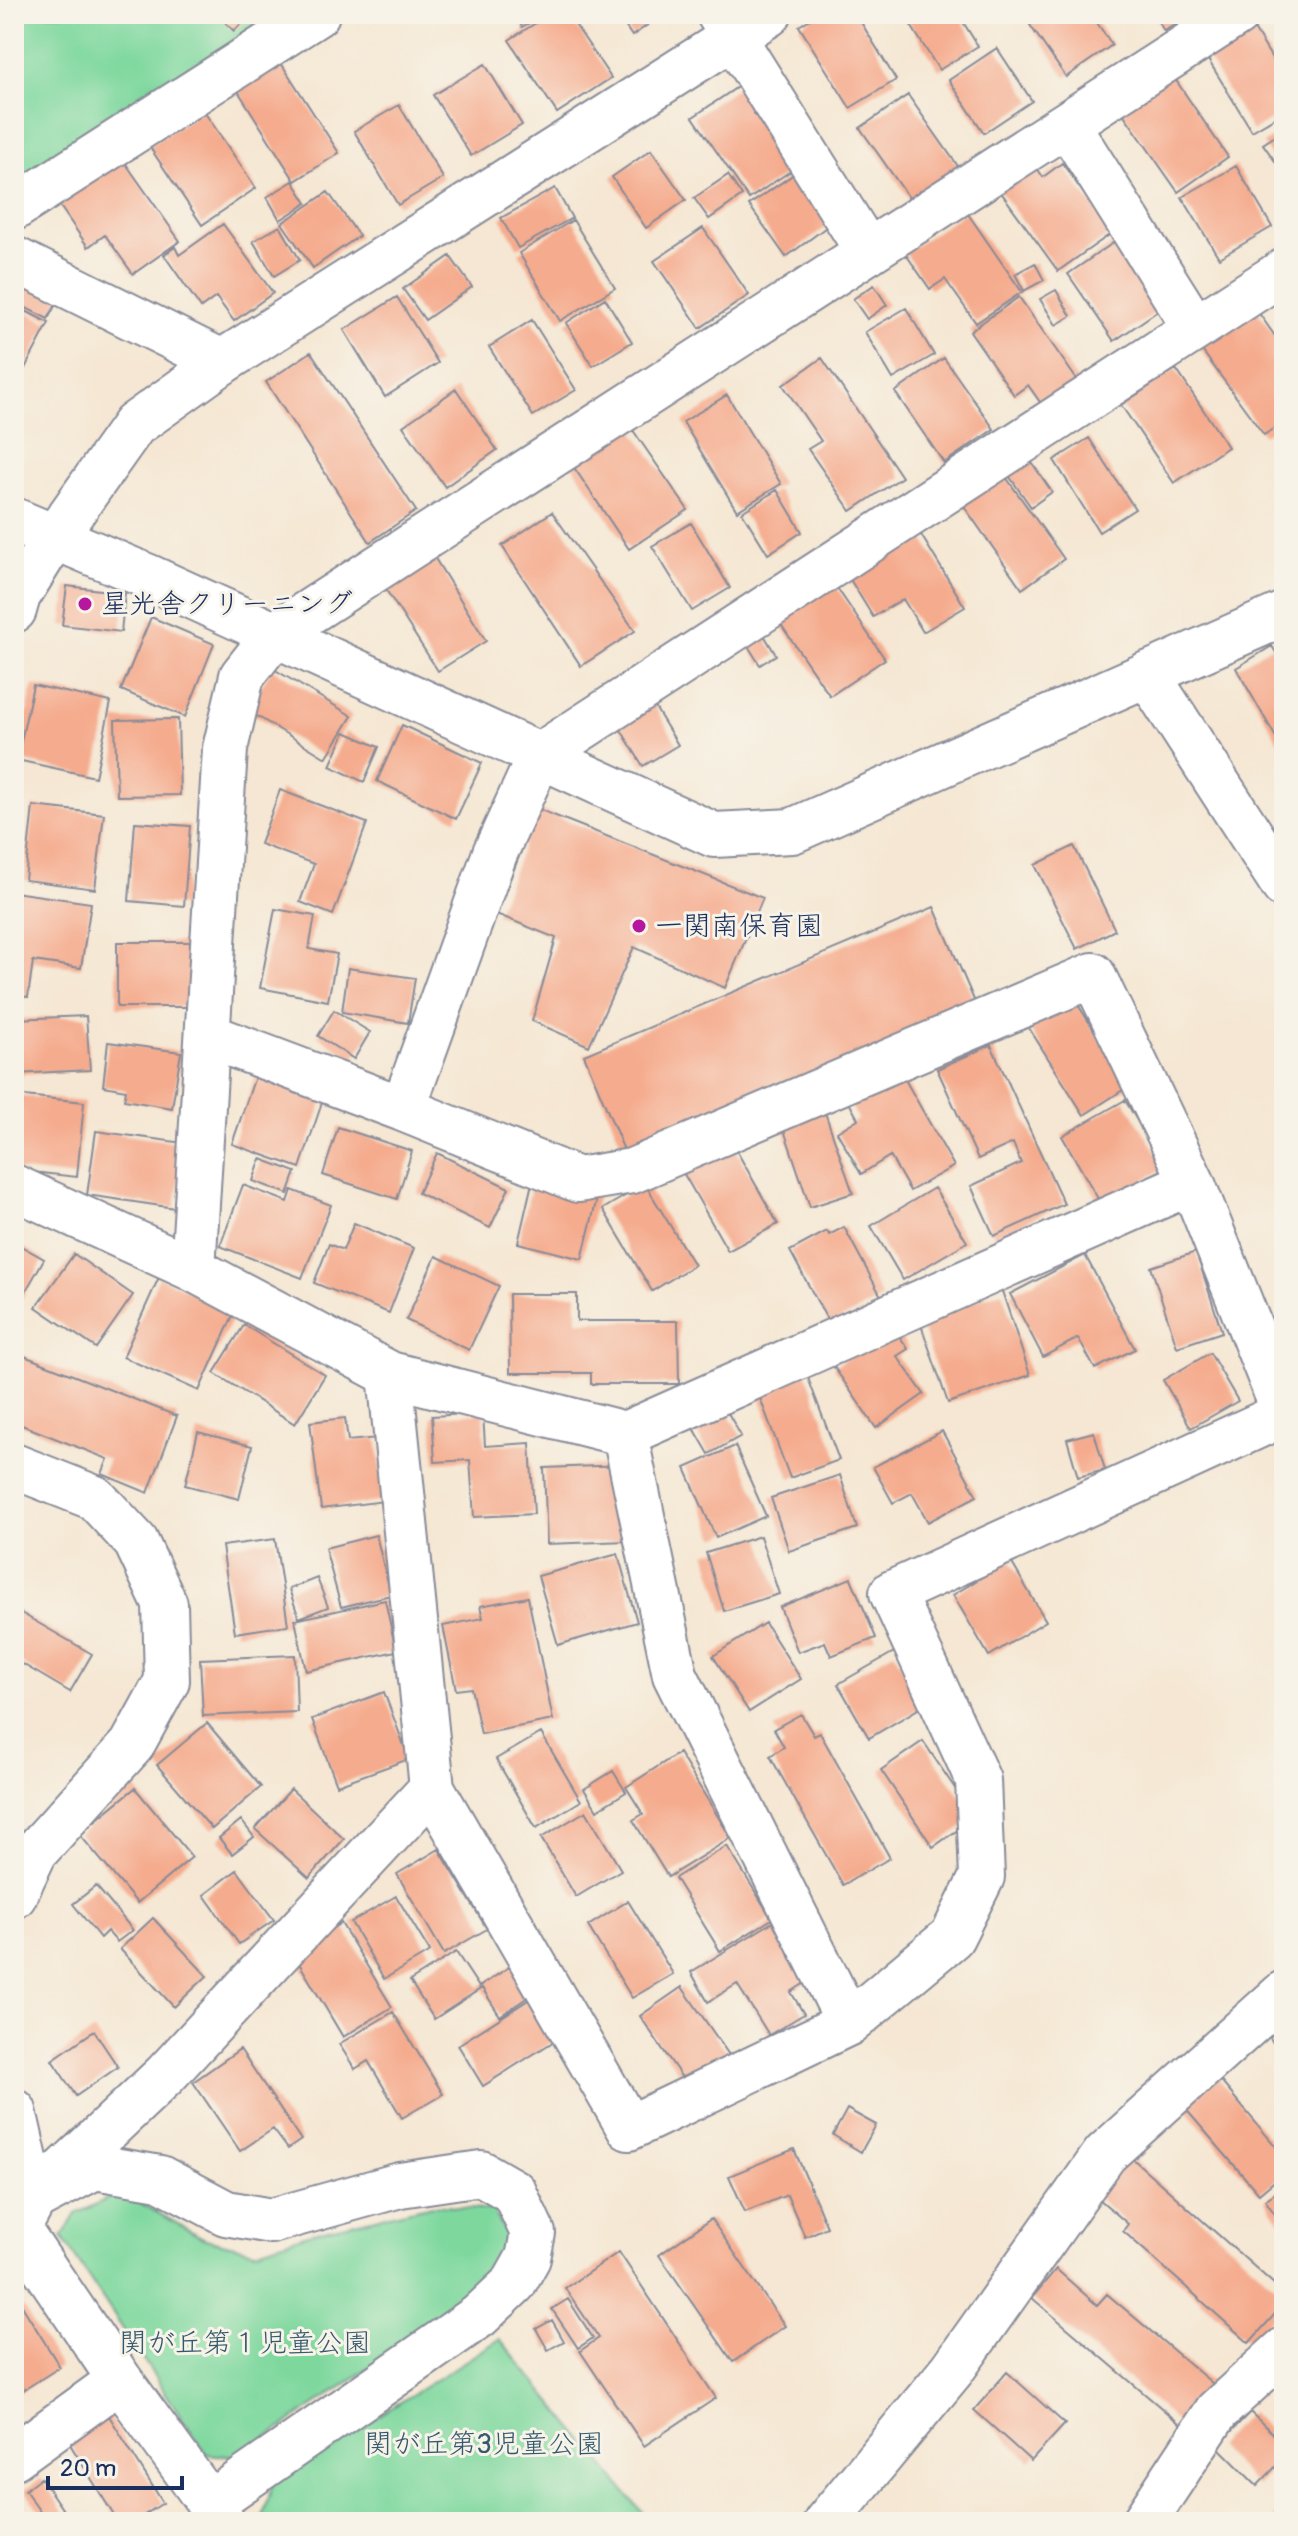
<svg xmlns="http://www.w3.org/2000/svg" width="1298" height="2536" font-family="Pangolin,'Klee One',sans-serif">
<rect width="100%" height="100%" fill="#f7f3e8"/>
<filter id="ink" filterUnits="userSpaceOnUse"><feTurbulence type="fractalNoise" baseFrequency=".0125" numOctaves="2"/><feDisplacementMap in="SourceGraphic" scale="16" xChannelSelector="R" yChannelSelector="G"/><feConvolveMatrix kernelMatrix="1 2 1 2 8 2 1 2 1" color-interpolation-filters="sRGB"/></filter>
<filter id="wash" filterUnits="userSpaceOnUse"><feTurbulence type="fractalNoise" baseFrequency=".006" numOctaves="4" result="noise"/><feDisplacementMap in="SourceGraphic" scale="32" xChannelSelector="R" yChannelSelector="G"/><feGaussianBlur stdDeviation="1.8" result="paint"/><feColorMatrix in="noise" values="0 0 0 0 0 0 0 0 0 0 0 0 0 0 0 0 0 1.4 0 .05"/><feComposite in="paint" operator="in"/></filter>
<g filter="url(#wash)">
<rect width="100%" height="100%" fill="#f5e7d3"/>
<path fill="#7ed89e" stroke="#4c847e" stroke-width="2" d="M14,14H291L14,188Z
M115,2195L138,2202L205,2239L255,2251L311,2233L432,2205L493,2210C513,2245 511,2250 492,2284L239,2457L206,2454L62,2237L76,2214Z
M500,2339L650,2522L262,2521L273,2483Z"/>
<g id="blocks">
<path fill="#f5ab8d" d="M217,14H251L234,31Z
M514,14H545L522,27Z
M550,14H568L611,78L557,113L509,40Z
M617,14H663L632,36Z
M818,14H856L896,80L850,108L799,26Z
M909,14H958L978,46L939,70L905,16Z
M1046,14H1091L1112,45L1066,77L1030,25Z
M1154,14H1191L1164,31Z
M1251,24L1284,78V112L1252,131L1204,53Z
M997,48L1032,101L984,133L949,80Z
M281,63L339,153L295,181L238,91Z
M485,64L522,125L471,156L433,95Z
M1171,73L1228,157L1178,192L1120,109Z
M739,86L795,168L749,199L693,117Z
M908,95L962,172L914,205L860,128Z
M399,105L443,178L398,205L354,131Z
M203,110L256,188L202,225L149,146Z
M1284,130V174L1263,144Z
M651,150L686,200L646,228L612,177Z
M119,154L180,241L133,274L105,235L88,247L55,199Z
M1031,159L1043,177L1062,163L1112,233L1058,271L995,184Z
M1236,166L1272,227L1219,258L1182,197Z
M797,172L833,222L786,257L749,205Z
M728,175L742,196L709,219L694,198Z
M293,181L307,203L280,220L267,197Z
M555,188L572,218L518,248L501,218Z
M328,192L359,236L313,268L282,223Z
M966,211L1022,292L976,323L945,279L930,289L905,253Z
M573,220L615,288L560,321L519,253Z
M223,224L273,293L234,321L216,297L201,308L164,255L175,247L179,255Z
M280,226L300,260L274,276L253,241Z
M703,228L749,295L700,328L654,261Z
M1116,241L1162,308L1114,341L1068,274Z
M450,256L472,287L425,320L403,289Z
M1035,263L1044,280L1024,291L1015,274Z
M14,271L61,295L48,319L14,302Z
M874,285L887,305L867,319L853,299Z
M1056,290L1071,316L1056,325L1040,299Z
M397,297L438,363L385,397L344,330Z
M1019,297L1082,387L1047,412L1028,385L1014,395L970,331Z
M605,298L632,342L593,366L566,323Z
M14,305L49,323L14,389Z
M1254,306L1284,349V422L1264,435L1198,345Z
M906,308L934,355L893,379L865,332Z
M532,320L576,390L533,416L489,347Z
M311,352L416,511L370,542L266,382Z
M822,358L902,477L851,511L808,449L821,441L783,385Z
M944,358L994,429L944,463L895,392Z
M1176,369L1228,447L1174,483L1121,405Z
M456,389L497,450L445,487L403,426Z
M727,395L781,484L737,511L683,422Z
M628,423L688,510L629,549L571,463Z
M1089,438L1135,509L1099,532L1054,460Z
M1028,457L1052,492L1031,507L1007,473Z
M1003,473L1064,559L1022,589L961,502Z
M777,490L802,532L768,554L742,512Z
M552,512L635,631L581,666L502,546Z
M691,523L730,588L692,611L652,546Z
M915,525L965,607L923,632L903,599L873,617L843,568Z
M431,552L486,641L438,671L381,582Z
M827,573L885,659L830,696L771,610Z
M67,586L125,593L121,632L62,625Z
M151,617L214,644L185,717L121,690Z
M758,625L776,655L760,665L741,635Z
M1272,646L1284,666V737L1278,741L1236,668Z
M272,668L352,716L326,758L247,710Z
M33,685L111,702L95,777L17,760Z
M645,691L678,745L643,766L610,712Z
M178,719L180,795L117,796L115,720Z
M402,725L482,763L456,819L377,781Z
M345,732L379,747L364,782L330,766Z
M280,790L367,823L333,915L300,902L314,864L260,844Z
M33,806L104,814L95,889L25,880Z
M538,809L763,898L725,988L634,947L589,1046L532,1021L556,938L496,914Z
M135,822L190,826L184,906L129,901Z
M1074,846L1115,930L1077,949L1035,865Z
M14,892L91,903L81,968L33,961L28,997L14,995Z
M934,907L977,1007L626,1155L584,1055Z
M275,909L315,916L309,949L337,954L328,1001L260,988Z
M117,942H192V1007H117Z
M348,968L415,978L408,1023L342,1012Z
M1075,1000L1129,1086L1084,1115L1029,1028Z
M334,1010L370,1032L354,1059L318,1036Z
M86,1016L90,1070L16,1074L14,1019Z
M108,1042L181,1052L172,1108L124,1100L126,1090L103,1086Z
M991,1045L1064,1204L994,1236L971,1186L1021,1163L1013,1143L978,1159L937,1069Z
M258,1068L326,1091L300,1168L232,1144Z
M899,1069L954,1166L910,1191L890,1156L861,1174L837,1132L858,1119L847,1099Z
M14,1095L84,1102L77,1177L14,1170Z
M1125,1100L1165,1168L1101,1204L1062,1136Z
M821,1101L853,1193L810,1207L779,1115Z
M338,1127L412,1151L397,1199L323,1175Z
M96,1131L184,1143L175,1208L87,1195Z
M731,1141L778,1224L728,1251L681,1169Z
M437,1153L509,1188L490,1228L418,1193Z
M261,1159L296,1172L288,1194L253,1181Z
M535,1170L600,1186L582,1259L518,1243Z
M645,1184L694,1265L652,1291L603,1209Z
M243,1185L288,1202L292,1190L331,1205L302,1278L220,1246Z
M934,1188L967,1242L903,1280L871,1226Z
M354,1223L414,1248L389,1313L314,1283L329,1244L343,1250Z
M844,1227L882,1298L830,1325L790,1251L827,1231L829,1235Z
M14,1242L44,1259L14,1312Z
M1196,1252L1222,1332L1177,1347L1151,1267Z
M74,1254L133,1295L96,1348L36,1307Z
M1085,1255L1135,1349L1095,1369L1078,1338L1043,1357L1010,1294Z
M436,1256L499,1286L469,1350L406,1320Z
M159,1277L235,1311L199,1391L123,1357Z
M1002,1291L1030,1375L948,1403L919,1319Z
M509,1294H577V1321H678L679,1384H591V1373H510Z
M244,1325L325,1375L295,1424L214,1373Z
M893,1326L908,1349L897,1356L924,1394L876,1428L834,1367Z
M14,1352L177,1416L148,1493L102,1474L108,1459L14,1422Z
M1210,1353L1238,1401L1191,1428L1163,1380Z
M805,1370L839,1460L790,1478L756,1387Z
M723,1404L741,1436L709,1454L691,1423Z
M483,1413L485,1446L530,1443L534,1514L474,1517L470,1460L435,1462L432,1416Z
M345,1418L348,1441L377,1438L385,1501L321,1509L310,1422Z
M942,1431L977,1496L928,1522L912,1493L893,1503L873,1467Z
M198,1432L252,1446L239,1499L185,1485Z
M1094,1432L1105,1470L1078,1477L1067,1439Z
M735,1446L766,1516L716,1538L685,1468Z
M624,1465L628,1541L547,1544L544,1468Z
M840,1475L857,1528L789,1551L771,1498Z
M376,1535L391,1595L341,1607L325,1548Z
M760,1536L779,1594L724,1611L706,1553Z
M275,1539L288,1625L235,1633L222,1546Z
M618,1554L637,1622L558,1645L538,1576Z
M1010,1560L1046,1621L989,1656L953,1595Z
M317,1578L328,1607L299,1618L289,1589Z
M851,1578L876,1638L831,1656L825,1642L798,1652L780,1607Z
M528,1597L553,1720L481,1734L471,1688L456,1690L443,1626L483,1618L480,1606Z
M385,1600L396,1651L306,1671L295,1620Z
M14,1609L92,1654L70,1692L14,1659Z
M765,1623L801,1679L749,1712L713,1656Z
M894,1652L925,1705L869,1738L838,1684Z
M295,1655L297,1712L203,1716L200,1659Z
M384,1692L409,1759L337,1785L312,1719Z
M801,1714L814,1736L820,1733L890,1858L843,1885L770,1756L784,1747L774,1729Z
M207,1723L261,1787L212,1829L157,1765Z
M541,1733L581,1801L536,1828L496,1759Z
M923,1741L975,1818L933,1847L881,1770Z
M679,1753L731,1838L668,1877L633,1820L643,1814L626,1787Z
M613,1771L626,1792L597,1810L584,1789Z
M135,1788L192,1857L137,1903L79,1834Z
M291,1789L344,1839L309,1878L255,1829Z
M586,1811L621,1870L576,1897L541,1838Z
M241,1820L254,1837L232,1854L219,1838Z
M727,1846L772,1919L720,1951L675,1878Z
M439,1849L487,1929L444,1954L397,1874Z
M237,1870L274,1920L239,1944L204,1895Z
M96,1886L133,1930L117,1942L107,1931L100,1938L73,1904Z
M396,1896L430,1952L384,1979L351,1922Z
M628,1901L673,1974L632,1998L588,1926Z
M153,1918L207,1976L174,2007L120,1949Z
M776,1920L811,1979L791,1992L804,2014L769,2035L737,1984L708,2002L691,1972Z
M341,1923L392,2007L343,2037L293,1953Z
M456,1952L479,1987L515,1963L534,1993L500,2016L482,1988L434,2019L410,1981Z
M682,1987L729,2055L687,2085L640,2016Z
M530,1999L556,2040L483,2086L458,2045Z
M393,2012L443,2094L402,2118L368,2061L355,2069L339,2044Z
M1284,2020V2061L1266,2031Z
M94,2031L118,2067L76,2096L52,2060Z
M240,2049L301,2140L288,2149L273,2129L240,2151L193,2082Z
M1218,2078L1284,2156V2173L1259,2194L1184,2107Z
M847,2109L876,2125L861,2152L833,2135Z
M794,2149L827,2227L805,2237L787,2195L745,2212L729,2176Z
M1125,2152L1284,2293V2304L1249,2343L1123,2231L1128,2224L1091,2192Z
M1284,2187V2227L1265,2200Z
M711,2219L785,2326L733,2362L659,2255Z
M619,2252L716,2398L644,2446L580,2351L599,2338L565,2288Z
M1056,2269L1097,2305L1107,2294L1219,2389L1186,2429L1032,2298Z
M14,2293L60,2367L14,2396Z
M568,2299L593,2338L578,2348L552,2309Z
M552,2320L564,2341L548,2350L536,2329Z
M1007,2372L1065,2424L1031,2461L974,2410Z
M101,2403L163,2503L133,2522H118L60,2428Z
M1250,2412L1284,2444V2458L1257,2486L1217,2446Z
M41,2478L71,2522H47L25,2490Z
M1283,2490L1284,2522H1273Z"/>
</g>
</g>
<g filter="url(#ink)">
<use href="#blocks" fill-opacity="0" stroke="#888b98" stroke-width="2"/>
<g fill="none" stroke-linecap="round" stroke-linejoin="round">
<g stroke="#888b98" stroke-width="48">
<path id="minor" d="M719,14L868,252
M1067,124L1195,328
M14,208L317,14
M14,259L222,362
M1284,271L540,755L495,853L403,1109L578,1180L632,1171L1093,975L1192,1182L1284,1412
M14,610L18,596L54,538
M1147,674L1284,886
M209,1036L403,1109
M14,1187L193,1269L390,1374L625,1434L1192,1182
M193,1269L225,749L242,676L275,634L1237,14
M390,1374L432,1788L629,2128L849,2023L952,1937L982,1877L978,1780L892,1593L1284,1414
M625,1434L675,1675L849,2023
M14,1466L95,1498L136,1542L165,1604L167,1681L132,1745L35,1852L14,1896
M14,2111L34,2199L18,2229L120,2380L223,2522
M56,2178L165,2075L432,1788
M14,2188L34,2199L95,2167L160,2178L226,2213L271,2221L400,2185L481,2173L514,2192L533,2233L528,2258L514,2283L479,2316L209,2504
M14,2457L120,2380
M1144,2522L1217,2411L1284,2350"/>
</g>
<g stroke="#888b98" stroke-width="48">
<path id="tertiary" d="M14,520L149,577L714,835L792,831L1284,614
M54,538L134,425L222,362L769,14
M826,2522L952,2370L1105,2154L1284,1993"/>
</g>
<use href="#minor" stroke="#fff" stroke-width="44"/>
<use href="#tertiary" stroke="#fff" stroke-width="44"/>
</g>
</g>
<g fill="#b5179e" stroke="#f7f3e8" stroke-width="3">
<circle cx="85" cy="604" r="8"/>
<circle cx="639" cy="926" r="8"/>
</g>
<g text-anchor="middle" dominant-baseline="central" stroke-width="6" stroke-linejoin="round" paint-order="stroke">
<g font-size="28" fill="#1b2f5e" stroke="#f7f3e8" text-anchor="start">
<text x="101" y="604">星光舎クリーニング</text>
<text x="655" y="926">一関南保育園</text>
</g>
<g font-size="28" fill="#34596e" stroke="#f7f3e8">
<text x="245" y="2343">関が丘第１児童公園</text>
<text x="484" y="2444">関が丘第3児童公園</text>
</g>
</g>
<rect width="1298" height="2536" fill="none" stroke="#f7f3e8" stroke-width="48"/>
<path d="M48 2476v12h134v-12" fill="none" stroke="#1b2f5e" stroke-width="4"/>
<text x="60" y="2476" font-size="24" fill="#1b2f5e" stroke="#f7f3e8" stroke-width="6" paint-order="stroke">20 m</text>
</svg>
